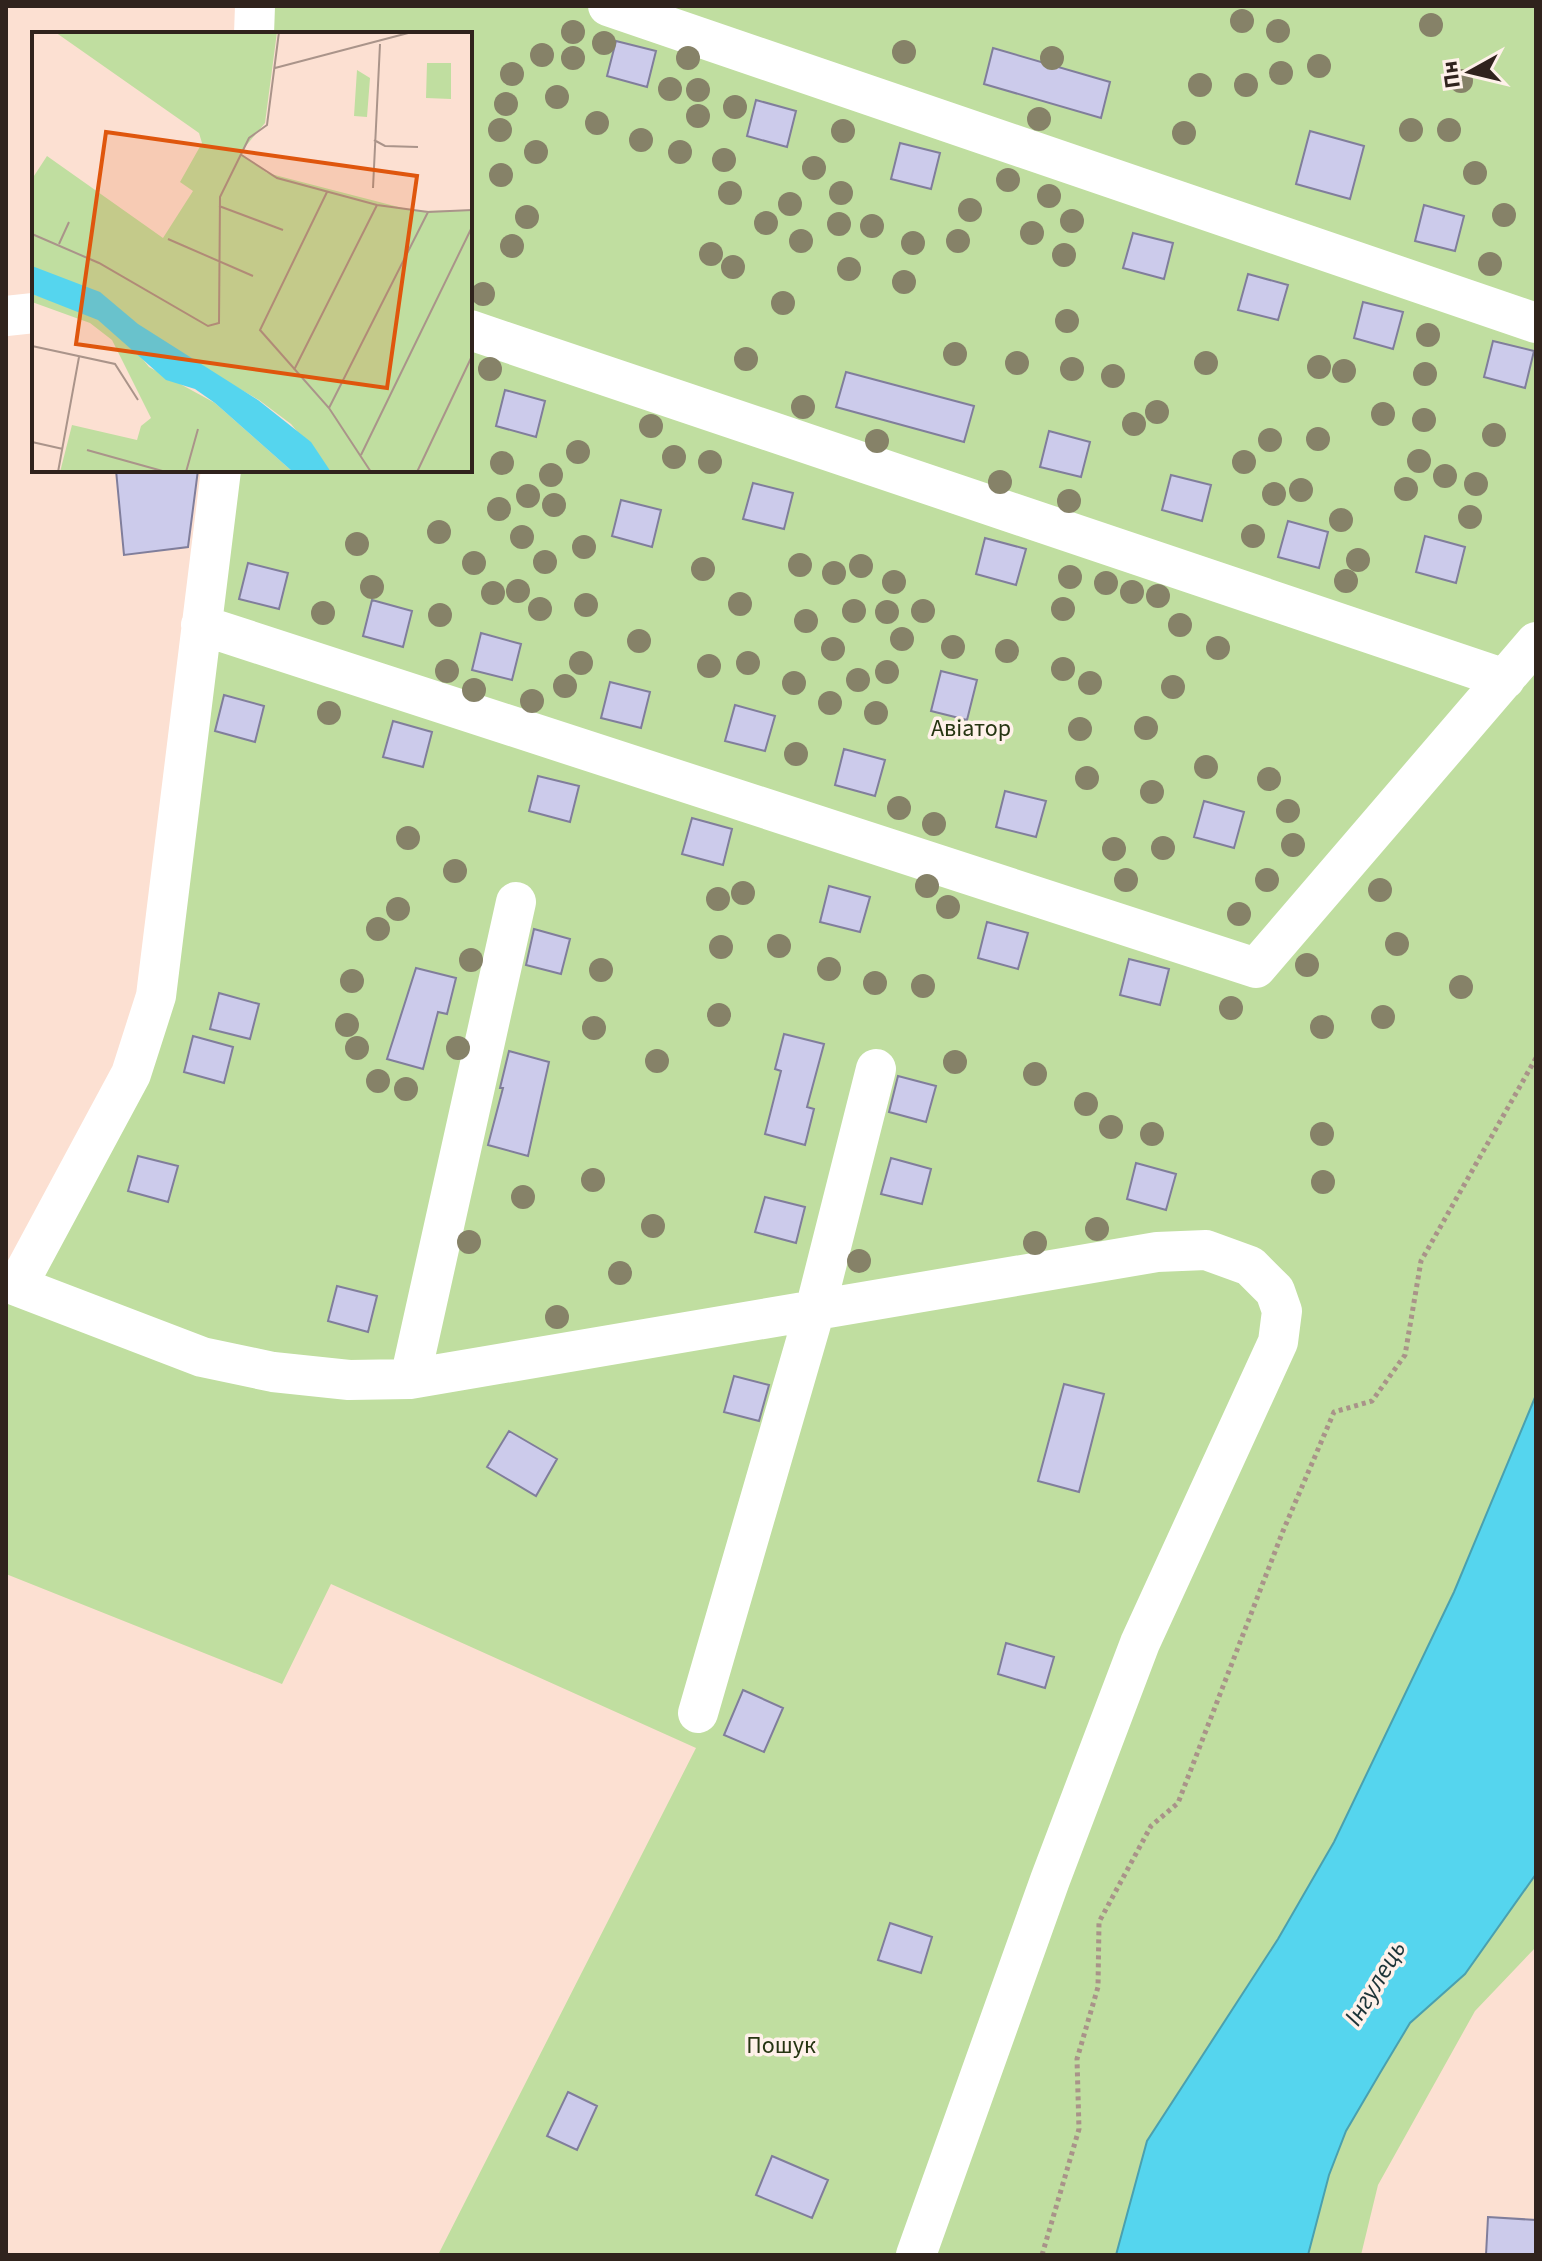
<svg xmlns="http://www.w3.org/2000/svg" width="1542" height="2261" font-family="'Source Sans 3',sans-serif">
<rect width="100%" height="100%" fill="#fce0d2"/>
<path fill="#c0dea0" d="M255,6H1536V1601L1142,2255H438L696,1748L331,1584L282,1684L6,1574V1282L130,1074L221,470H470V34H254Z
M1536,1874V1947L1475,2011L1378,2185L1361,2255H1260L1297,2215L1395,1974L1486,1945Z"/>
<path fill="#55d5ee" stroke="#4aa0af" stroke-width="2" d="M1536,1395V1874L1465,1974L1410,2023L1380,2073L1346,2131L1329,2175L1308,2255H1116L1147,2141L1278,1939L1334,1842L1454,1592Z"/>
<path fill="#cccbeb" stroke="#807e9b" stroke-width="2" d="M616,41L656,51L647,87L607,76Z
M993,48L1110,82L1101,118L984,84Z
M756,100L796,111L787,147L747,136Z
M1310,131L1364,146L1350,199L1296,184Z
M900,143L940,153L931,189L891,179Z
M1424,205L1464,216L1455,251L1415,241Z
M1133,233L1173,243L1164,279L1123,268Z
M1248,274L1288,285L1278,320L1238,310Z
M1363,302L1403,312L1393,349L1354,338Z
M1493,341L1534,351L1525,388L1484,377Z
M846,372L974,406L964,442L836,407Z
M505,390L545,401L536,437L496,426Z
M1049,431L1090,442L1081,477L1040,467Z
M116,470H198L188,547L124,555Z
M1171,475L1211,485L1202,521L1162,510Z
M753,483L793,493L784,529L743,519Z
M621,500L661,510L652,547L612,536Z
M1288,521L1328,532L1319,568L1278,557Z
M1425,536L1465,547L1456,583L1416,572Z
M985,538L1026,549L1016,585L976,574Z
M248,563L288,573L279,609L239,599Z
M372,600L412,611L403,647L363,636Z
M481,633L521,644L512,680L472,670Z
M941,671L977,680L967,720L931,711Z
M610,682L650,692L641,728L601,718Z
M224,695L264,706L255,742L215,731Z
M735,705L775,716L765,751L725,741Z
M393,721L432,732L423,767L383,757Z
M844,749L885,760L875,796L835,785Z
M538,776L579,786L570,822L529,811Z
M1005,791L1046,801L1036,837L996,827Z
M1204,801L1244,812L1234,848L1194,837Z
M692,818L732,829L723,865L682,854Z
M829,886L870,897L860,932L820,922Z
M987,922L1028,933L1018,969L978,958Z
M534,929L570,939L561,974L526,965Z
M1129,959L1169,969L1160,1005L1120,995Z
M416,968L456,978L447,1014L438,1012L423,1069L387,1059Z
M219,993L259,1004L250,1039L210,1029Z
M784,1034L824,1044L807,1107L814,1109L805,1145L765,1134L781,1071L775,1069Z
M193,1036L233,1047L224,1083L184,1072Z
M509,1051L549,1062L528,1156L488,1145L503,1088H500Z
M898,1076L936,1086L926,1122L889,1112Z
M138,1156L178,1166L168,1202L128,1191Z
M891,1158L931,1169L922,1204L881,1194Z
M1136,1163L1176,1174L1166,1210L1127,1199Z
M765,1197L805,1207L796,1243L755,1232Z
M337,1286L377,1296L368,1332L328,1321Z
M734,1376L769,1385L759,1421L724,1412Z
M1064,1384L1104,1394L1079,1492L1038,1481Z
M509,1431L557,1459L536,1496L487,1467Z
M1006,1643L1054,1657L1045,1688L998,1674Z
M743,1690L783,1708L764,1752L724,1735Z
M890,1923L932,1937L921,1973L878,1960Z
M568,2092L597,2106L577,2150L547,2136Z
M772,2156L828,2180L812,2218L756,2195Z
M1488,2217L1536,2220V2255H1486Z"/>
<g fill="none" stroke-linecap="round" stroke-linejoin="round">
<path stroke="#a99389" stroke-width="5" stroke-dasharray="4 4" stroke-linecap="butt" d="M1042,2255L1079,2129L1077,2059L1098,1987L1099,1922L1151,1826L1178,1803L1283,1531L1334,1412L1372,1401L1405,1355L1421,1261L1536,1058"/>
<path stroke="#fff" stroke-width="40" d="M608,6L1536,323
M254,34L255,6
M6,316L34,313
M470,330L1505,679
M201,625L1256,968L1536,642
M6,1282L202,1357L273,1372L349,1380L410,1379L1157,1252L1206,1250L1250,1266L1275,1291L1282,1311L1278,1342L1140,1643L1050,1880L916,2255
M17,1286L131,1074L156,996L221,470
M410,1379L516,902
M698,1713L815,1310L876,1069"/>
</g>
<g fill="#868268">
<circle cx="1242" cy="21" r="12"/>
<circle cx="1431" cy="25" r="12"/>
<circle cx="1278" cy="31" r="12"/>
<circle cx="573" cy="32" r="12"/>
<circle cx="604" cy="43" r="12"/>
<circle cx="904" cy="52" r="12"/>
<circle cx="542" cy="55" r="12"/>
<circle cx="573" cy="58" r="12"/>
<circle cx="688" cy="58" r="12"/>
<circle cx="1052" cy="58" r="12"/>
<circle cx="1319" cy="66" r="12"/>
<circle cx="1281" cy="73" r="12"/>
<circle cx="512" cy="74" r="12"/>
<circle cx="1461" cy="81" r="12"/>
<circle cx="1200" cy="85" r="12"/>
<circle cx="1246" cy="85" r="12"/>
<circle cx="670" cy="89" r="12"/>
<circle cx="698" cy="90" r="12"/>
<circle cx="557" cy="97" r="12"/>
<circle cx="506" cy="104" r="12"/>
<circle cx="735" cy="107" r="12"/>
<circle cx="698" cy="116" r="12"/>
<circle cx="1039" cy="119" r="12"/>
<circle cx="597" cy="123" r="12"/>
<circle cx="500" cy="130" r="12"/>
<circle cx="1411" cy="130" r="12"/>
<circle cx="1449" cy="130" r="12"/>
<circle cx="843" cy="131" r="12"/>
<circle cx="1184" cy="133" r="12"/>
<circle cx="641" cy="140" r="12"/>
<circle cx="536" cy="152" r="12"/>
<circle cx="680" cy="152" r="12"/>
<circle cx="724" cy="160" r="12"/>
<circle cx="814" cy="168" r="12"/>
<circle cx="1475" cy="173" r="12"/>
<circle cx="501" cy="175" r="12"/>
<circle cx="1008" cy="180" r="12"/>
<circle cx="730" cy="193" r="12"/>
<circle cx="841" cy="193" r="12"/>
<circle cx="1049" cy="196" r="12"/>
<circle cx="790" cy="204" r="12"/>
<circle cx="970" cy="210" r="12"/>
<circle cx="1504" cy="215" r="12"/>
<circle cx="527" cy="217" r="12"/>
<circle cx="1072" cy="221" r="12"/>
<circle cx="766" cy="223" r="12"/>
<circle cx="839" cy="224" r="12"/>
<circle cx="872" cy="226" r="12"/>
<circle cx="1032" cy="233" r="12"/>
<circle cx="801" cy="241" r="12"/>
<circle cx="958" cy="241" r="12"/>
<circle cx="913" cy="243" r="12"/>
<circle cx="512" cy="246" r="12"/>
<circle cx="711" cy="254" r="12"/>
<circle cx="1064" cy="255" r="12"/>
<circle cx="1490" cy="264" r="12"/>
<circle cx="733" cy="267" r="12"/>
<circle cx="849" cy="269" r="12"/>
<circle cx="904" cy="282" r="12"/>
<circle cx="483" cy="294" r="12"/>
<circle cx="783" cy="303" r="12"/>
<circle cx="1067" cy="321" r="12"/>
<circle cx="1428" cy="335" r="12"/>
<circle cx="955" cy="354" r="12"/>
<circle cx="746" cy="359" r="12"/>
<circle cx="1017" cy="363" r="12"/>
<circle cx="1206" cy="363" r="12"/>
<circle cx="1319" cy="367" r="12"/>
<circle cx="490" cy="369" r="12"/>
<circle cx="1072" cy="369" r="12"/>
<circle cx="1344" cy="371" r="12"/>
<circle cx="1425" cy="374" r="12"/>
<circle cx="1113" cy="376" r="12"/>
<circle cx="803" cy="407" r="12"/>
<circle cx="1157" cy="412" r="12"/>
<circle cx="1383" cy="414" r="12"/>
<circle cx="1424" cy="420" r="12"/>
<circle cx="1134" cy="424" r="12"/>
<circle cx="651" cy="426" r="12"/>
<circle cx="1494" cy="435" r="12"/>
<circle cx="1318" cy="439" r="12"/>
<circle cx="1270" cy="440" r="12"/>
<circle cx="877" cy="441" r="12"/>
<circle cx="578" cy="452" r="12"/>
<circle cx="674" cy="457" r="12"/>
<circle cx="1419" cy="461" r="12"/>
<circle cx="710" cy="462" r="12"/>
<circle cx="1244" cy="462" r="12"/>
<circle cx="502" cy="463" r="12"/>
<circle cx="551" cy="475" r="12"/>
<circle cx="1445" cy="476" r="12"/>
<circle cx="1000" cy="482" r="12"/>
<circle cx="1476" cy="484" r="12"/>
<circle cx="1406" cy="489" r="12"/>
<circle cx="1301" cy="490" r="12"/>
<circle cx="1274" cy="494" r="12"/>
<circle cx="528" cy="496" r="12"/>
<circle cx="1069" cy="501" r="12"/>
<circle cx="554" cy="505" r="12"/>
<circle cx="499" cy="509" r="12"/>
<circle cx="1470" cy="517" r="12"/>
<circle cx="1341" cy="520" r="12"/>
<circle cx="439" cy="532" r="12"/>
<circle cx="1253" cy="536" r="12"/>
<circle cx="522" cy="537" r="12"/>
<circle cx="357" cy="544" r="12"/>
<circle cx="584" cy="547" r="12"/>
<circle cx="1358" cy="560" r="12"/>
<circle cx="545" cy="562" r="12"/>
<circle cx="474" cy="563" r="12"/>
<circle cx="800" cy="565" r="12"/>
<circle cx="861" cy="566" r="12"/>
<circle cx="703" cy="569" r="12"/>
<circle cx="834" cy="573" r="12"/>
<circle cx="1070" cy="577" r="12"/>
<circle cx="1346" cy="581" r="12"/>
<circle cx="894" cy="582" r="12"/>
<circle cx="1106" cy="583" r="12"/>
<circle cx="372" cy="587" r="12"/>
<circle cx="518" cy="591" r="12"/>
<circle cx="1132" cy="592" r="12"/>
<circle cx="493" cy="593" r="12"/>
<circle cx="1158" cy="596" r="12"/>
<circle cx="740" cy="604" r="12"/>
<circle cx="586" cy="605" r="12"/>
<circle cx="540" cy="609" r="12"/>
<circle cx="1063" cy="609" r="12"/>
<circle cx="854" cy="611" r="12"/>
<circle cx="923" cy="611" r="12"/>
<circle cx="887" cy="612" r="12"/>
<circle cx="323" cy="613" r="12"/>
<circle cx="440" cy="615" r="12"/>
<circle cx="806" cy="621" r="12"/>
<circle cx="1180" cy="625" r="12"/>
<circle cx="902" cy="639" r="12"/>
<circle cx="639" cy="641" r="12"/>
<circle cx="953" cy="647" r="12"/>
<circle cx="1218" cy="648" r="12"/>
<circle cx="833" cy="649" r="12"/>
<circle cx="1007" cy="651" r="12"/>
<circle cx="581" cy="663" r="12"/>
<circle cx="748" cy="663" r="12"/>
<circle cx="709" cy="666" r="12"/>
<circle cx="1063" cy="669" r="12"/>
<circle cx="447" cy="671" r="12"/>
<circle cx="887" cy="672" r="12"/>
<circle cx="858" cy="680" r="12"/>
<circle cx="794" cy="683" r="12"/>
<circle cx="1090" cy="683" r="12"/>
<circle cx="565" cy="686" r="12"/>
<circle cx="1173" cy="687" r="12"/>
<circle cx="474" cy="690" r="12"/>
<circle cx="532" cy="701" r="12"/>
<circle cx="830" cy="703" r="12"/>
<circle cx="329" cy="713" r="12"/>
<circle cx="876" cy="713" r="12"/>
<circle cx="1146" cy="728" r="12"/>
<circle cx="1080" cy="729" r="12"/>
<circle cx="796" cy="754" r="12"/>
<circle cx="1206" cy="767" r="12"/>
<circle cx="1087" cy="778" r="12"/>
<circle cx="1269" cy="779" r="12"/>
<circle cx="1152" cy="792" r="12"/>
<circle cx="899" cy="808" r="12"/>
<circle cx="1288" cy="811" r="12"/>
<circle cx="934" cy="824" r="12"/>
<circle cx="408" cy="838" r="12"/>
<circle cx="1293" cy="845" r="12"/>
<circle cx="1163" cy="848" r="12"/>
<circle cx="1114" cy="849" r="12"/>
<circle cx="455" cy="871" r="12"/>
<circle cx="1126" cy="880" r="12"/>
<circle cx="1267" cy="880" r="12"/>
<circle cx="927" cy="886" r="12"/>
<circle cx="1380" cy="890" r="12"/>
<circle cx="743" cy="893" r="12"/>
<circle cx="718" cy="899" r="12"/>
<circle cx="948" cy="907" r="12"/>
<circle cx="398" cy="909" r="12"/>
<circle cx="1239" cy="914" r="12"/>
<circle cx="378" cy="929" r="12"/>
<circle cx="1397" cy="944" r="12"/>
<circle cx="779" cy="946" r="12"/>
<circle cx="721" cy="947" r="12"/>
<circle cx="471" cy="960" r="12"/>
<circle cx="1307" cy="965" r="12"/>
<circle cx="829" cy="969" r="12"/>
<circle cx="601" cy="970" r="12"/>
<circle cx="352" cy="981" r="12"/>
<circle cx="875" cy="983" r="12"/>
<circle cx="923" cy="986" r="12"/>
<circle cx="1461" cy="987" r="12"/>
<circle cx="1231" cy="1008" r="12"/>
<circle cx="719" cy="1015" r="12"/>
<circle cx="1383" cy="1017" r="12"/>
<circle cx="347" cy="1025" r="12"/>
<circle cx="1322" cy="1027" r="12"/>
<circle cx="594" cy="1028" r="12"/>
<circle cx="357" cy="1048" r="12"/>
<circle cx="458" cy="1048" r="12"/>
<circle cx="657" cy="1061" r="12"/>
<circle cx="955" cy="1062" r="12"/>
<circle cx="1035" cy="1074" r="12"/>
<circle cx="378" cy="1081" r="12"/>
<circle cx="406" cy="1089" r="12"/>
<circle cx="1086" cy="1104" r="12"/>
<circle cx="1111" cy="1127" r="12"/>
<circle cx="1152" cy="1134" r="12"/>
<circle cx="1322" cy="1134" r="12"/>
<circle cx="593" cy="1180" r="12"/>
<circle cx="1323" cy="1182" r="12"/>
<circle cx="523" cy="1197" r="12"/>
<circle cx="653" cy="1226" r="12"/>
<circle cx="1097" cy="1229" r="12"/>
<circle cx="469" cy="1242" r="12"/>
<circle cx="1035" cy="1243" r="12"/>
<circle cx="859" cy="1261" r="12"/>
<circle cx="620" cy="1273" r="12"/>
<circle cx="557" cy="1317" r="12"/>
</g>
<g text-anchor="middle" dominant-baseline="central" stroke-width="7" stroke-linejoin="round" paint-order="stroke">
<g font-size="24" fill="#263512" stroke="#fff1ea">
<text x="971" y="728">Авіатор</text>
<text x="781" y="2045">Пошук</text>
</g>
<g font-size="26" font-style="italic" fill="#1d3438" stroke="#fff1ea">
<text transform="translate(1375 1983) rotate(-59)">Інгулець</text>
</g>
</g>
<g transform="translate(32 32)">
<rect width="440" height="440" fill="#fce0d2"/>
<path d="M23,0H245L233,91L208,121L235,141L382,179L440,178V440H299L259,392L227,368L0,238V147L15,124L131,206L161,159L148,150L170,111L167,101ZM395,31H419V67L394,66ZM325,38L338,46L335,85L322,84ZM0,262L55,280L87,298L117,335L183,371L261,440H28L40,393L105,408L109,394L119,386L80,308L58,291L0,270Z" fill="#c0dea0"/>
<path d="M0,234L68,260L106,292L226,368L279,410L299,440H261L183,371L163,357L134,348L66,288L0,262Z" fill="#55d5ee"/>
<path fill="none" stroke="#aa948a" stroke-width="2" d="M243,36L380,0M342,108L353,114L386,115M208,122L245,146L345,173L396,180L440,178M341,156L348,12M440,159V121M295,160L228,298L297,376L339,440M187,174L251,198M0,202L67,231L176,294L187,291L188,165L217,106L235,93L247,0M136,207L221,244M27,212L37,190M0,314L83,332L106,368M262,338L345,173M297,376L396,180M0,410L31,417M55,418L134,440M329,423L440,195M26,440L47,325M154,440L166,397M385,440L440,324"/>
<path fill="#df560d" fill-opacity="0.15" stroke="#df560d" stroke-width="4" d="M74,100L385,144L355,356L44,312Z"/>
<rect width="440" height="440" fill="none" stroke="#30231d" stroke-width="4"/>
</g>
<rect width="1542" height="2261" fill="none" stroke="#30231d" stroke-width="16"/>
<g transform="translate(1470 72) rotate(262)" stroke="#fff1ea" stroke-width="6" paint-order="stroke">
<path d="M0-6L14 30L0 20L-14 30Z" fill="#30231d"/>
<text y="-12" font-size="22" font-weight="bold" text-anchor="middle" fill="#30231d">Пн</text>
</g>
</svg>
